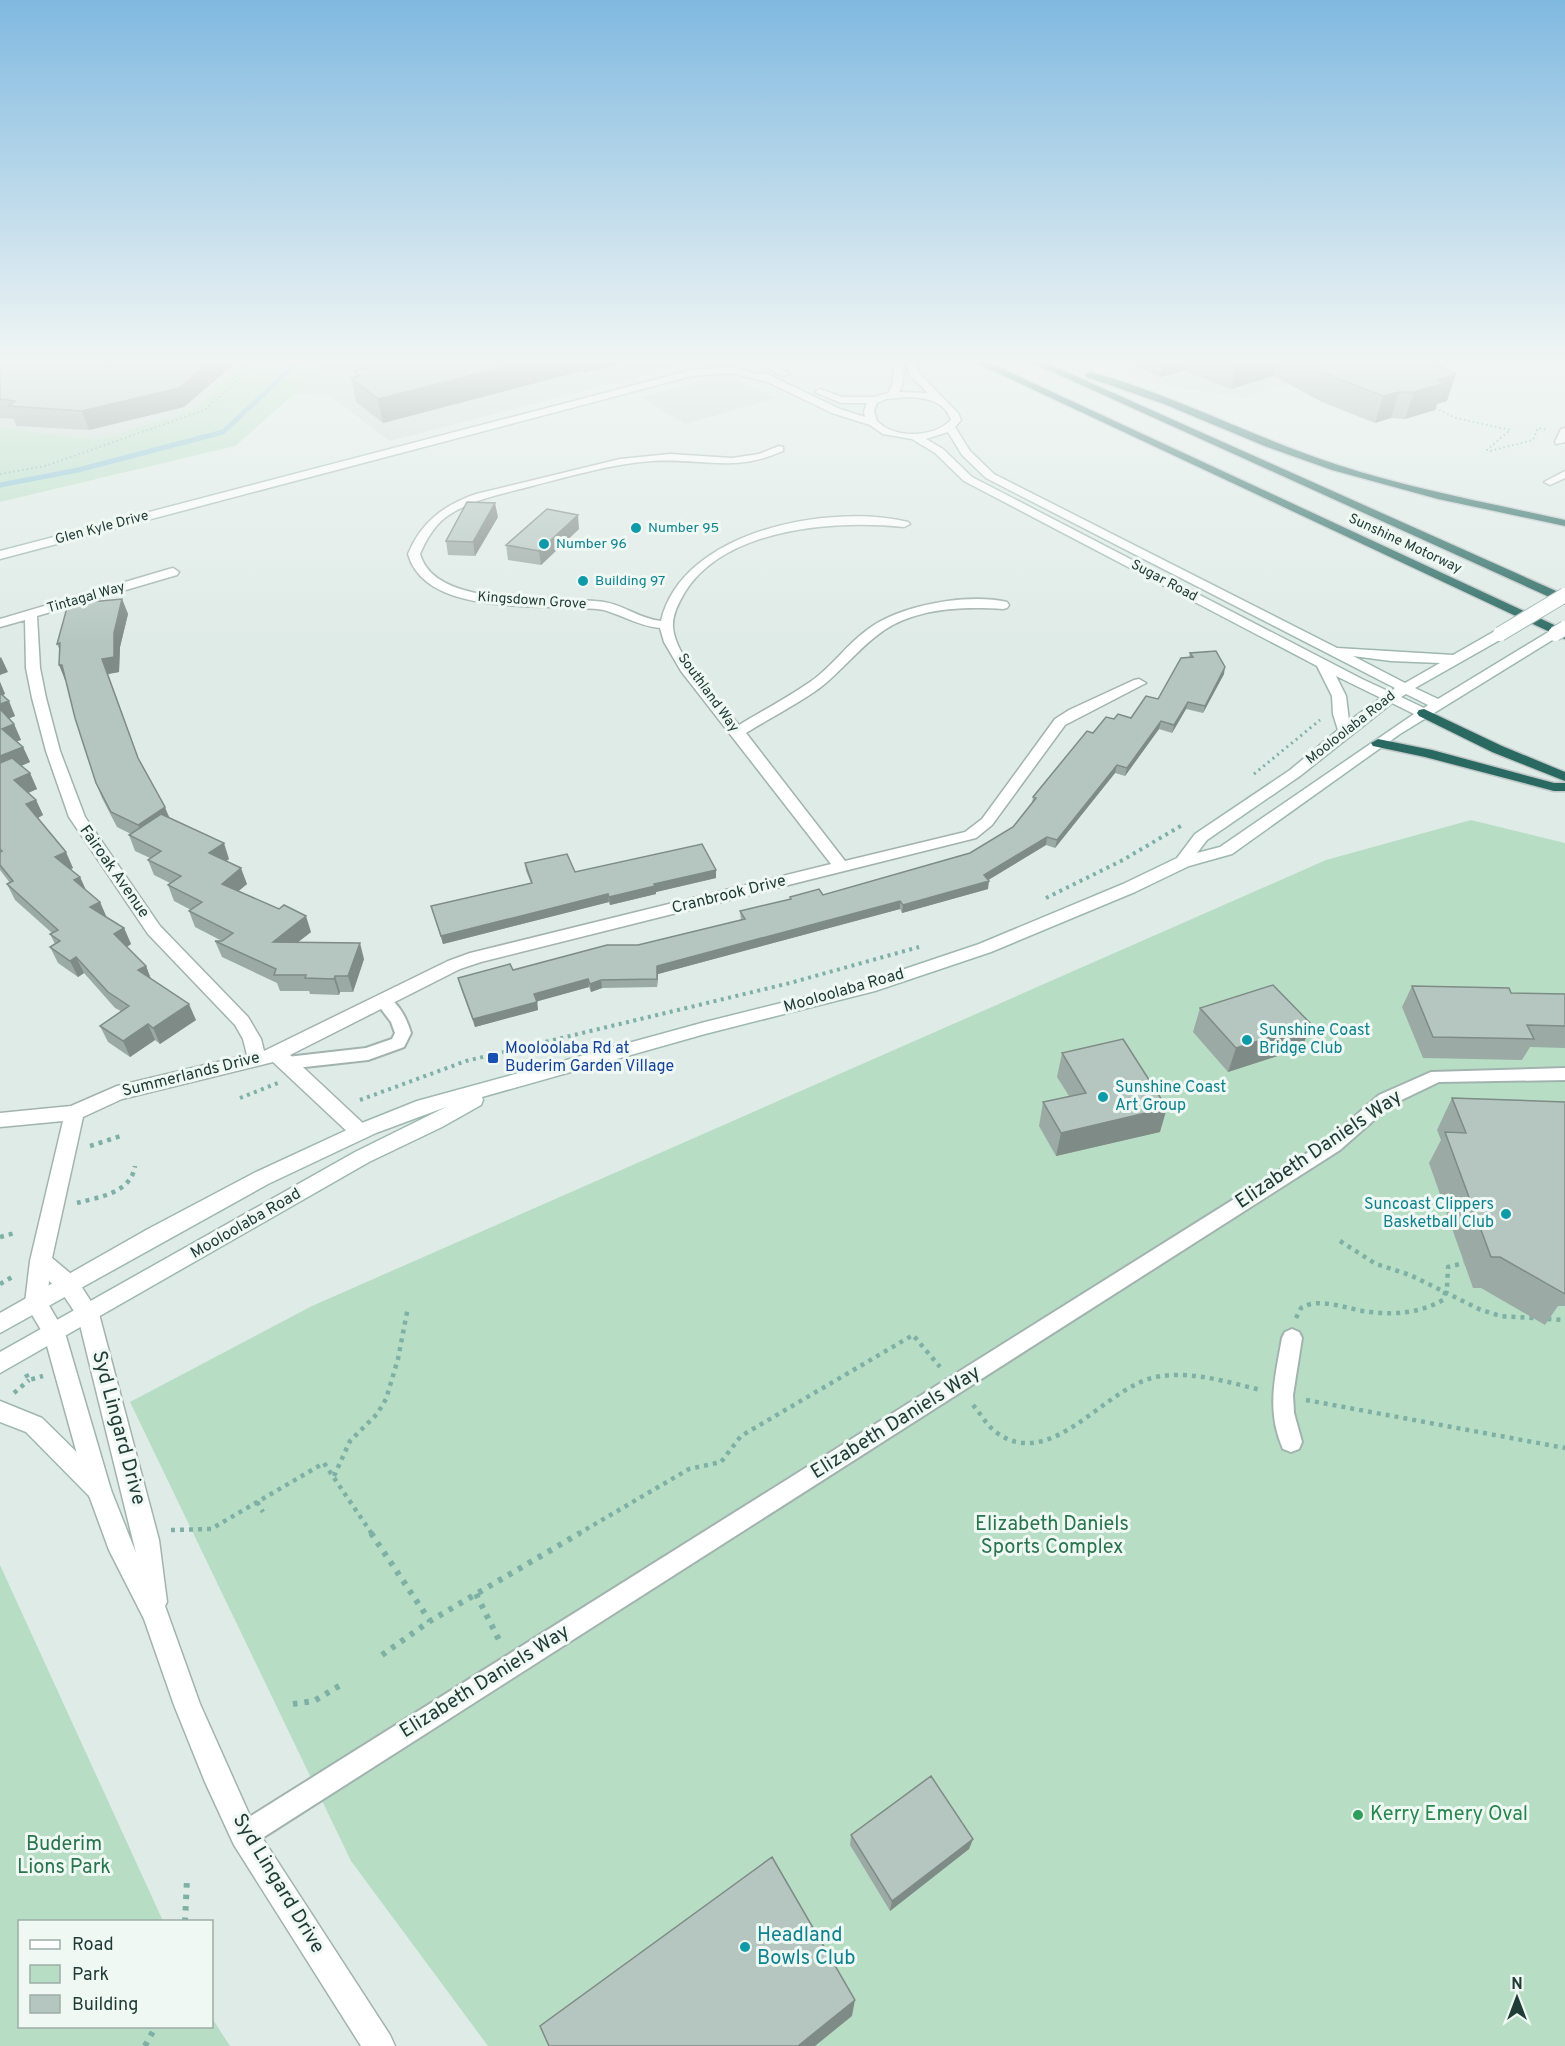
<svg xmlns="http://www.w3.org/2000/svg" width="1565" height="2046" font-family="Overpass,sans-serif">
<rect width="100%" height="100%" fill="#dfebe7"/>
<path fill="#cddbd6" d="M0,358H251L195,409L99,440L0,428Z
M327,358H699L696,362L390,441L330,396L294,394Z
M1095,358H1380L1244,398L1167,386Z
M715,378H732L776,398L685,424L640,397Z"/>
<path fill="#b7dec5" d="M251,358H327L294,394L235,446L0,502V428L99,440L195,409Z
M1471,820L1565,843V2046H488L351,1861L130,1402L312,1306L1326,860Z
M0,1565L163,1921L20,1922V2026H212V2018L230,2046H0Z"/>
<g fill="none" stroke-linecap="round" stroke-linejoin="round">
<path stroke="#84c0d3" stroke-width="5" d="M0,485L78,470L223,432L302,358"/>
<g stroke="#a2b3af" stroke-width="4">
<path id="lane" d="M383,995C398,1000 407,1019 411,1033L404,1047L368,1060L287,1069L281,1067L279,1063L281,1059L287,1057L366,1048L392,1039L395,1033L391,1022L375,1001L377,997Z
M1565,1068V1080L1439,1082L1391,1105L1340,1150L253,1844L244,1848L235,1844L231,1835L235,1826L1328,1140L1379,1095L1431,1072Z
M1292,1329L1299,1332L1302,1338L1293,1395L1294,1413L1302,1442L1299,1449L1291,1452L1283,1449C1266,1410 1275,1378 1282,1338L1285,1332Z"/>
</g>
<g stroke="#a2b3af" stroke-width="3">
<path id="street" d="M1565,428V442L1556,444L1555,442L1561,429Z
M779,446L783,447V451C733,473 702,458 652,461C611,464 571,476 532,486C503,494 471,499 446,517C434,526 426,540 420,554C436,611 557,595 604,602C624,605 640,619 661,621C682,530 831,503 908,522L910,524L904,527C836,520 726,527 685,592C679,602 672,615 673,627C675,658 719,701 739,725C762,711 787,698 810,682C831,668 846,645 867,630C899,605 968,593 1007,602L1009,605L1007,608L1003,609C961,606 909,608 875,637C856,652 840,672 821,687C798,704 770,718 746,733L845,861L965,832L982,819L1055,719L1069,710L1134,680L1139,679L1146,683L1065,725L992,825L976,838L481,962L460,969L290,1055L367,1127L370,1132L367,1137L360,1139L353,1137L273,1062L122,1099L83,1117L52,1258L76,1278L99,1314L159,1540L167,1602L165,1606L200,1704L254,1825L390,2035L395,2046H361L234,1845L205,1782L174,1705L144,1619L109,1550L87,1490L44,1335L25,1303L30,1261L63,1121L0,1127V1113L71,1106L117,1086L247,1055L243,1039L235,1025L148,934L69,817L46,751L32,698L26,668L25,620L0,627V619L169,569L173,568L179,572L177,575L37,616L40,668L46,698L60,751L85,817L160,926L248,1017L261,1039L264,1051L448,961L470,953L831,864L681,671L664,642L660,628C639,626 624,616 604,610C595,608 585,609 576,608C528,605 424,613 408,554C421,522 444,505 476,494L620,459L670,454L732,458L759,454ZM49,1281L60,1290L78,1317L136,1553L111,1490L65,1333L47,1302Z
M1565,471V478L1550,485L1544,482Z"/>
</g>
<g stroke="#9eb7b0" stroke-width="3">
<path id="secondary" d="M749,358H761L790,374L782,376Z
M895,358H905L902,386L899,392L928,393L909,374L905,358H915L919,373L958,413L961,420L955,427L970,451L994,474L1337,648L1453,655L1495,631H1505L1507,634L1505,637L1415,688L1438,699L1550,631H1560L1562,634L1400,734L1232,854L1189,866L1135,892L991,952L875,991L705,1034L482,1097L483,1100L481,1105L442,1127L369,1162L0,1373V1352L355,1152L446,1107L376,1133L268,1184L0,1333V1313L148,1229L254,1173L362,1123L417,1101L705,1022L866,982L979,944L1123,884L1177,858L1195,834L1290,770L1338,730L1333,714L1332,696L1317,666L964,481L935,453L912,439L883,434L870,425L832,413L768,382L731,373L692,376L0,559V551L692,370L731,367L758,374L765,373L840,409L865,417L864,411L867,403H841L815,392L820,389L842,397H874L888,393L892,386ZM908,397C926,398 944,400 951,420C933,438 895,439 877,421L874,411L877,403L886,399ZM948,432L962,455L986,478L1395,688L1390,692L1362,679L972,477L943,449L926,439ZM1353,656L1391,661L1440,663L1405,683ZM1336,676L1381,698L1349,721L1346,696ZM1406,694L1428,705L1424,708L1401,697ZM1392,703L1414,714L1220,847L1197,853L1207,840L1300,776Z
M0,1401L42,1418L107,1482L111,1490L107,1498L99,1501L91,1498L26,1432L0,1422Z"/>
</g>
<g stroke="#c1c8c7" stroke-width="3">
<path id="highway" d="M966,358H979L1565,630V639Z
M1022,358H1035L1565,595V604Z
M1090,372C1175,395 1254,438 1338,465C1412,489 1489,503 1565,520V526L1438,499L1332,470L1267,447L1164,404L1087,377L1085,375Z
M1424,709L1502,746L1565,772V781L1492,752L1419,716L1417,713L1419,710Z
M1378,739L1432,750L1554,783H1565V791H1554L1425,757L1373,746L1371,743Z"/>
</g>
<path stroke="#7eb0a5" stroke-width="2" stroke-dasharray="1.5 3" stroke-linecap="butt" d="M1431,406L1456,418L1510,430L1487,450L1490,451L1533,440L1538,428L1548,430
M0,474L45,466L205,410L261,358"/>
<path stroke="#7eb0a5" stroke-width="3" stroke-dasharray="2 4" stroke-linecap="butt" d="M1254,774L1320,720"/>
<path stroke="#7eb0a5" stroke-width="4" stroke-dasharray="3 4.5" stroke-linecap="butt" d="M1046,898L1123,860L1184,824
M240,1098L278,1083
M360,1100L466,1061L790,983L919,947"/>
<path stroke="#7eb0a5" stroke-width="4.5" stroke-dasharray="4 5" stroke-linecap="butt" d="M90,1146L121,1136
M77,1203C99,1197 131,1193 135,1166
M0,1237L15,1233
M1340,1241L1376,1264L1410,1275L1479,1309L1500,1316L1565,1320
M0,1284L14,1276
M1296,1318L1301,1308C1319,1296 1349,1310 1370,1312C1396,1315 1420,1313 1443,1300L1447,1287L1448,1267L1464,1263
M26,1374L29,1380L43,1376
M14,1393L29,1380
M1306,1400L1565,1448
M973,1405C981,1414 987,1426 997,1433C1051,1471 1102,1391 1152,1378C1187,1369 1227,1382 1261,1390
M334,1476L350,1441L377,1414L386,1399L398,1359L408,1307
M257,1502L263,1512
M171,1530L211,1529L324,1463L372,1534
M578,1534L689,1469L721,1462L741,1436L913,1335L940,1367"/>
<path stroke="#7eb0a5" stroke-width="6" stroke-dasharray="4.5 7" stroke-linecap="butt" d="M371,1533L430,1621
M476,1594L501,1644
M382,1655L430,1621L580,1533
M293,1704L314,1701L344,1683
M185,1922L187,1879
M145,2046L156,2026"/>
<use href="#lane" fill="#fff" fill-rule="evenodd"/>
<use href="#street" fill="#fff" fill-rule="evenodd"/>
<use href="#secondary" fill="#fff" fill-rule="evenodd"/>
<use href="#highway" fill="#2a6962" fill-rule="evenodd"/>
<g stroke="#9eb7b0" stroke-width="16" stroke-linecap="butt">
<path id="secondary-bridge" d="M1500,634L1565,595
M1555,634L1565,628"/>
</g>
<use href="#secondary-bridge" stroke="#fff" stroke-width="14"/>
</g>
<path fill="#9caaa5" d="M0,358L108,364L129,358H241L184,407L89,430L16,426L14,419L0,418Z
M410,358H630V361L584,373L582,371L383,423L356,402L351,378L355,377L354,371Z
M1115,358H1441L1439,366L1447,401L1437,404L1435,410L1405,419L1391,418L1375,423L1322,402L1274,376L1231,389L1184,371L1160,377Z
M498,517L475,556L448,555L446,541Z
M579,529L541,565L508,560L506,545Z
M122,599L128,614L120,647L119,672L108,674L139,760L170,818L229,859L226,861L247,884L238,891L311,932L298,942L364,959L353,992H340L339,995L310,994L309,991H280L277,983L222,957L215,941H222L195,927L189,911L191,910L174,901L168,885L170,883L154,875L148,860L150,858L135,851L129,835L131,834L117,827L102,798L96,783L66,680H65L60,651L57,644Z
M1190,653L1224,674L1203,713L1186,709L1172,733L1159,729L1125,776L1115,773L1055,848L1046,845L988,880V889L902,913L900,909L658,974L657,987L602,988L591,992L589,987L537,1001L538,1010L475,1027L460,986L458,978L513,970L638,945L741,920L740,911L790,899V897L823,895L970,853L1013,827L1032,804L1033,797L1093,733L1114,719L1131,718L1158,699L1189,657Z
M0,682L5,694L3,695L15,716L9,718L14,724L21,740L17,741L23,747L30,762L21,766L30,773L37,789L28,793L36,800L43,815L38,818L73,868L71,869L80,877L86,890L100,902L106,917L124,928L131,944L127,947L146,966L151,979L196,1020L160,1044L155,1040L130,1057L108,1042L100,1026L121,1011L115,1008L84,973L78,977L58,963L50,947L55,944L50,934L52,933L15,900L7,884L10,883L0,870Z
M525,863L575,872L716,878L656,892V894L610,905L609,902L443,944L431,906L531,883L526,871Z
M1412,986L1511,993L1565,994V1048L1530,1047L1522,1060L1423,1058L1402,1007Z
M1200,1008L1311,1024L1302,1048L1228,1072L1193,1032Z
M1062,1053L1160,1132L1056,1156L1039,1126L1043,1102L1069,1096L1057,1077Z
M1452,1098L1565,1102V1306H1558L1545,1325L1481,1288H1473L1429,1163L1441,1140L1437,1130Z
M851,1835L973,1839L969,1849L890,1911L850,1845Z"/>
<path fill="#7f8b86" d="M214,358H241L184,407L89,430L82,411Z
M539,358H581L582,371L383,423L378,399Z
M583,358H630V361L584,373Z
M1163,358H1186L1184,371L1160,377Z
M1253,358H1278L1274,376L1231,389L1237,363Z
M1421,358H1441L1435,378Z
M1456,374L1447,401L1437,404L1435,410L1405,419L1414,392L1437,380Z
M1399,392L1391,418L1375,423L1383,396Z
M495,503L498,517L475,556L473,542Z
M578,515L579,529L541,565L539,551Z
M122,599L128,614L120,647L119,672L108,674L102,659L114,633Z
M1,657L8,672L0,675V658Z
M59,665H62L68,680H65Z
M1225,667L1224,674L1203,713L1205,706Z
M0,682L5,694L0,696Z
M9,701L15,716L3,721L0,714V704Z
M1188,702L1186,709L1172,733L1174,725Z
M1161,721L1159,729L1125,776L1127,768Z
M14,724L21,740L9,744L2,729Z
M23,747L30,762L0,775V756Z
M1117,765L1115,773L1055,848L1057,840Z
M30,773L37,789L21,796L14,780Z
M36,800L43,815L34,820L26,804Z
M165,807L171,823L145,840L138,825Z
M1047,837L1046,845L985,882L989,881L988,889L902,913L903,905L984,875Z
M224,843L229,859L215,869L209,853Z
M66,852L73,868L63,872L55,857Z
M241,868L247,884L228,900L222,884Z
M716,870V878L656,892V894L610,905L609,897L654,884Z
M80,877L87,893L74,880Z
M608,894L609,902L443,944L441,936Z
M900,901V909L658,974L657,987V966Z
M100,902L107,918L90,907Z
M306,916L311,932L278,958L273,942Z
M124,928L131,944L122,950L114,934Z
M360,943L364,959L353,992L348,976Z
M76,957L84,973L78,977L70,961Z
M146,966L152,982L138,970Z
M335,976L340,992L339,995L334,979Z
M588,979L589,987L535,1002L534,994Z
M601,980L602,988L591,992L590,984Z
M537,1002L538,1010L475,1027L473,1019Z
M189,1004L196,1020L160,1044L153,1028Z
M148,1024L155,1040L130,1057L123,1041Z
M1311,1024L1302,1048L1228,1072L1236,1048Z
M1167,1108L1160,1132L1056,1156L1061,1133Z
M973,1839L969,1849L890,1911L892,1901Z
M855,2000L852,2016L815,2046H798Z"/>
<path fill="#b5c6c0" stroke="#7f8b86" stroke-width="1.5" d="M0,358H36L108,364L129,358H214L179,388L82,411L9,406L15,401L0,399Z
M410,358H539L378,399L351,378L360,376L354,371Z
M1224,358H1253L1237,363Z
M1296,358H1424L1456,374L1437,380L1444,383L1414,392H1399L1383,396L1329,375Z
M467,502L495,503L473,542L446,541Z
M547,509L578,515L539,551L506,545Z
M122,599L114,633V657L102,659L138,758L165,807L138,825L111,812L96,783L75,718L62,665H59L60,643L57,644L68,604Z
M1216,651L1225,667L1205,706L1188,702L1174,725L1161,721L1127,768L1117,765L1057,840L1047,837L984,875L989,881L903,905L900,901L657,966V979L601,980L590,984L588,979L534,994L537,1002L473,1019L458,978L510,964L513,970L607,945H638L745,919L740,911L791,899L790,897L819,889L823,895L970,853L1013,827L1036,798L1033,797L1087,731L1093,733L1106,717L1114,719L1118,714L1131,718L1146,696L1158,699L1181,658L1193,657L1190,653Z
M0,693L9,701L0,704Z
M0,709L14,724L2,729L23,747L0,756Z
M12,758L30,773L14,780L36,800L26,804L66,852L55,857L80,877L74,880L100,902L90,907L124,928L114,934L146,966L138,970L189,1004L153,1028L148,1024L123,1041L100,1026L129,1006L108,992L76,957L70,961L50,947L60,941L50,934L58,930L7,884L13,881L0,865V852L2,851L0,849V763Z
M161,814L224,843L209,853L241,868L222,884L279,909L284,905L306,916L273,942L360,943L348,976H335L334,979L305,978L306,975H274L276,969L215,941H222L233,933L189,911L202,902L168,885L181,876L148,860L161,851L129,835Z
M702,844L716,870L654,884L655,886L609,897L608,894L441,936L431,906L532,883L525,863L567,854L575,872Z
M1273,985L1311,1024L1236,1048L1200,1008Z
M1412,986L1509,988L1511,993L1565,994V1026L1527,1025L1534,1039L1433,1037Z
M1123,1039L1167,1108L1061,1133L1043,1102L1086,1093L1062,1053Z
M1452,1098L1565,1102V1294L1500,1257H1491L1445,1132L1466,1133Z
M931,1776L973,1839L892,1901L851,1835Z
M772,1857L855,2000L798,2046H549L540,2026Z"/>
<linearGradient id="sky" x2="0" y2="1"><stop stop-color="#80b9e0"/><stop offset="0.56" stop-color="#f1f6f4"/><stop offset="1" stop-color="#f1f6f4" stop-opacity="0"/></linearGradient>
<rect width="1565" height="644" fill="url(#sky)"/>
<g fill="#0f9aa8" stroke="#f0f8f4" stroke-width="2">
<circle cx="636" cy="528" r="6"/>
<circle cx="544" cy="544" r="6"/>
<circle cx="583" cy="581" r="6"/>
<circle cx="1247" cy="1040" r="6"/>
<circle cx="1103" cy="1097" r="6"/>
<circle cx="1506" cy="1214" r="6"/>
<circle cx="745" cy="1947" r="6"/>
</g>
<rect fill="#1a4fb4" stroke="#f0f8f4" stroke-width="2" x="487" y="1052" width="12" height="12" rx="3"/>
<circle fill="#2e9e5b" stroke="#f0f8f4" stroke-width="2" cx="1358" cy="1815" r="6"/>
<g text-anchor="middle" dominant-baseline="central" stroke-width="6" stroke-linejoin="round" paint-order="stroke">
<g font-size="14" fill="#203c37" stroke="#f0f8f4">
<text transform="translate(102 528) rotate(-15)">Glen Kyle Drive</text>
<text transform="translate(1405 544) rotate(25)">Sunshine Motorway</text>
<text transform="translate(1164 581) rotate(28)">Sugar Road</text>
<text transform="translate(86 598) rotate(-16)">Tintagal Way</text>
<text transform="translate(532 601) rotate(4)">Kingsdown Grove</text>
<text transform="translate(708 693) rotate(54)">Southland Way</text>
<text transform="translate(1351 728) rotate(-38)">Mooloolaba Road</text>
</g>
<g font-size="14" fill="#0d838f" stroke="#f0f8f4" text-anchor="start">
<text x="648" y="528">Number 95</text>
<text x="556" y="544">Number 96</text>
<text x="595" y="581">Building 97</text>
</g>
<g font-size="16" fill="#203c37" stroke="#f0f8f4">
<text transform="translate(114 872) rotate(55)">Fairoak Avenue</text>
<text transform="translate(729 895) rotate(-14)">Cranbrook Drive</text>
<text transform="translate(844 991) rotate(-16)">Mooloolaba Road</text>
<text transform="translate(191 1075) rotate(-14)">Summerlands Drive</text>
<text transform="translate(246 1224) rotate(-30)">Mooloolaba Road</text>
</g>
<g font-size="16" fill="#0d838f" stroke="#f0f8f4" text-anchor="start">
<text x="1259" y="1031">Sunshine Coast<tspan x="1259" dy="18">Bridge Club</tspan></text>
<text x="1115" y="1088">Sunshine Coast<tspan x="1115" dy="18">Art Group</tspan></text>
<text x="1494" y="1205" text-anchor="end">Suncoast Clippers<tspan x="1494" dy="18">Basketball Club</tspan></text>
</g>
<g font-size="16" fill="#164399" stroke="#f0f8f4" text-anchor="start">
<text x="505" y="1049">Mooloolaba Rd at<tspan x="505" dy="18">Buderim Garden Village</tspan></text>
</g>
<g font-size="20" fill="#203c37" stroke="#f0f8f4">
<text transform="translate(1319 1150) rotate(-34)">Elizabeth Daniels Way</text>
<text transform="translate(896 1423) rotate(-32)">Elizabeth Daniels Way</text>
<text transform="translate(118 1428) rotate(75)">Syd Lingard Drive</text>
<text transform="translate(485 1682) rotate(-32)">Elizabeth Daniels Way</text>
<text transform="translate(278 1884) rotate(59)">Syd Lingard Drive</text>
</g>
<g font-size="20" fill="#28744c" stroke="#f0f8f4">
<text x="1052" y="1525">Elizabeth Daniels<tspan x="1052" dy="23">Sports Complex</tspan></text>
<text x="64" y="1845">Buderim<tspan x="64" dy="23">Lions Park</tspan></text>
</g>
<g font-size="20" fill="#27864d" stroke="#f0f8f4" text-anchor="start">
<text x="1370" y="1815">Kerry Emery Oval</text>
</g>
<g font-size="20" fill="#0d838f" stroke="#f0f8f4" text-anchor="start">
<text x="757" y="1936">Headland<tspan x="757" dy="23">Bowls Club</tspan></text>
</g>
</g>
<rect x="18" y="1920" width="195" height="108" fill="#f0f8f4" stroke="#9dada8" stroke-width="1.5"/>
<rect x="30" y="1940" width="30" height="9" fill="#ffffff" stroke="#9dada8" stroke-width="1.5"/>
<text x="72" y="1950" font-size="18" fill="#203c37">Road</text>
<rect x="30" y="1965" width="30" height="18" fill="#b7dec5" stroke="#9dada8" stroke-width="1.5"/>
<text x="72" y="1980" font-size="18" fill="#203c37">Park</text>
<rect x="30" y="1995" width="30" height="18" fill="#b5c6c0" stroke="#9dada8" stroke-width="1.5"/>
<text x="72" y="2010" font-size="18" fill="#203c37">Building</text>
<g transform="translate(1517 1998)" stroke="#f0f8f4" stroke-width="4.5" paint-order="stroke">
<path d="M0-4.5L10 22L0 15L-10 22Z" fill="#203c37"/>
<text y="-9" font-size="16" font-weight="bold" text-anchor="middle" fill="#203c37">N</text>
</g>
</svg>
